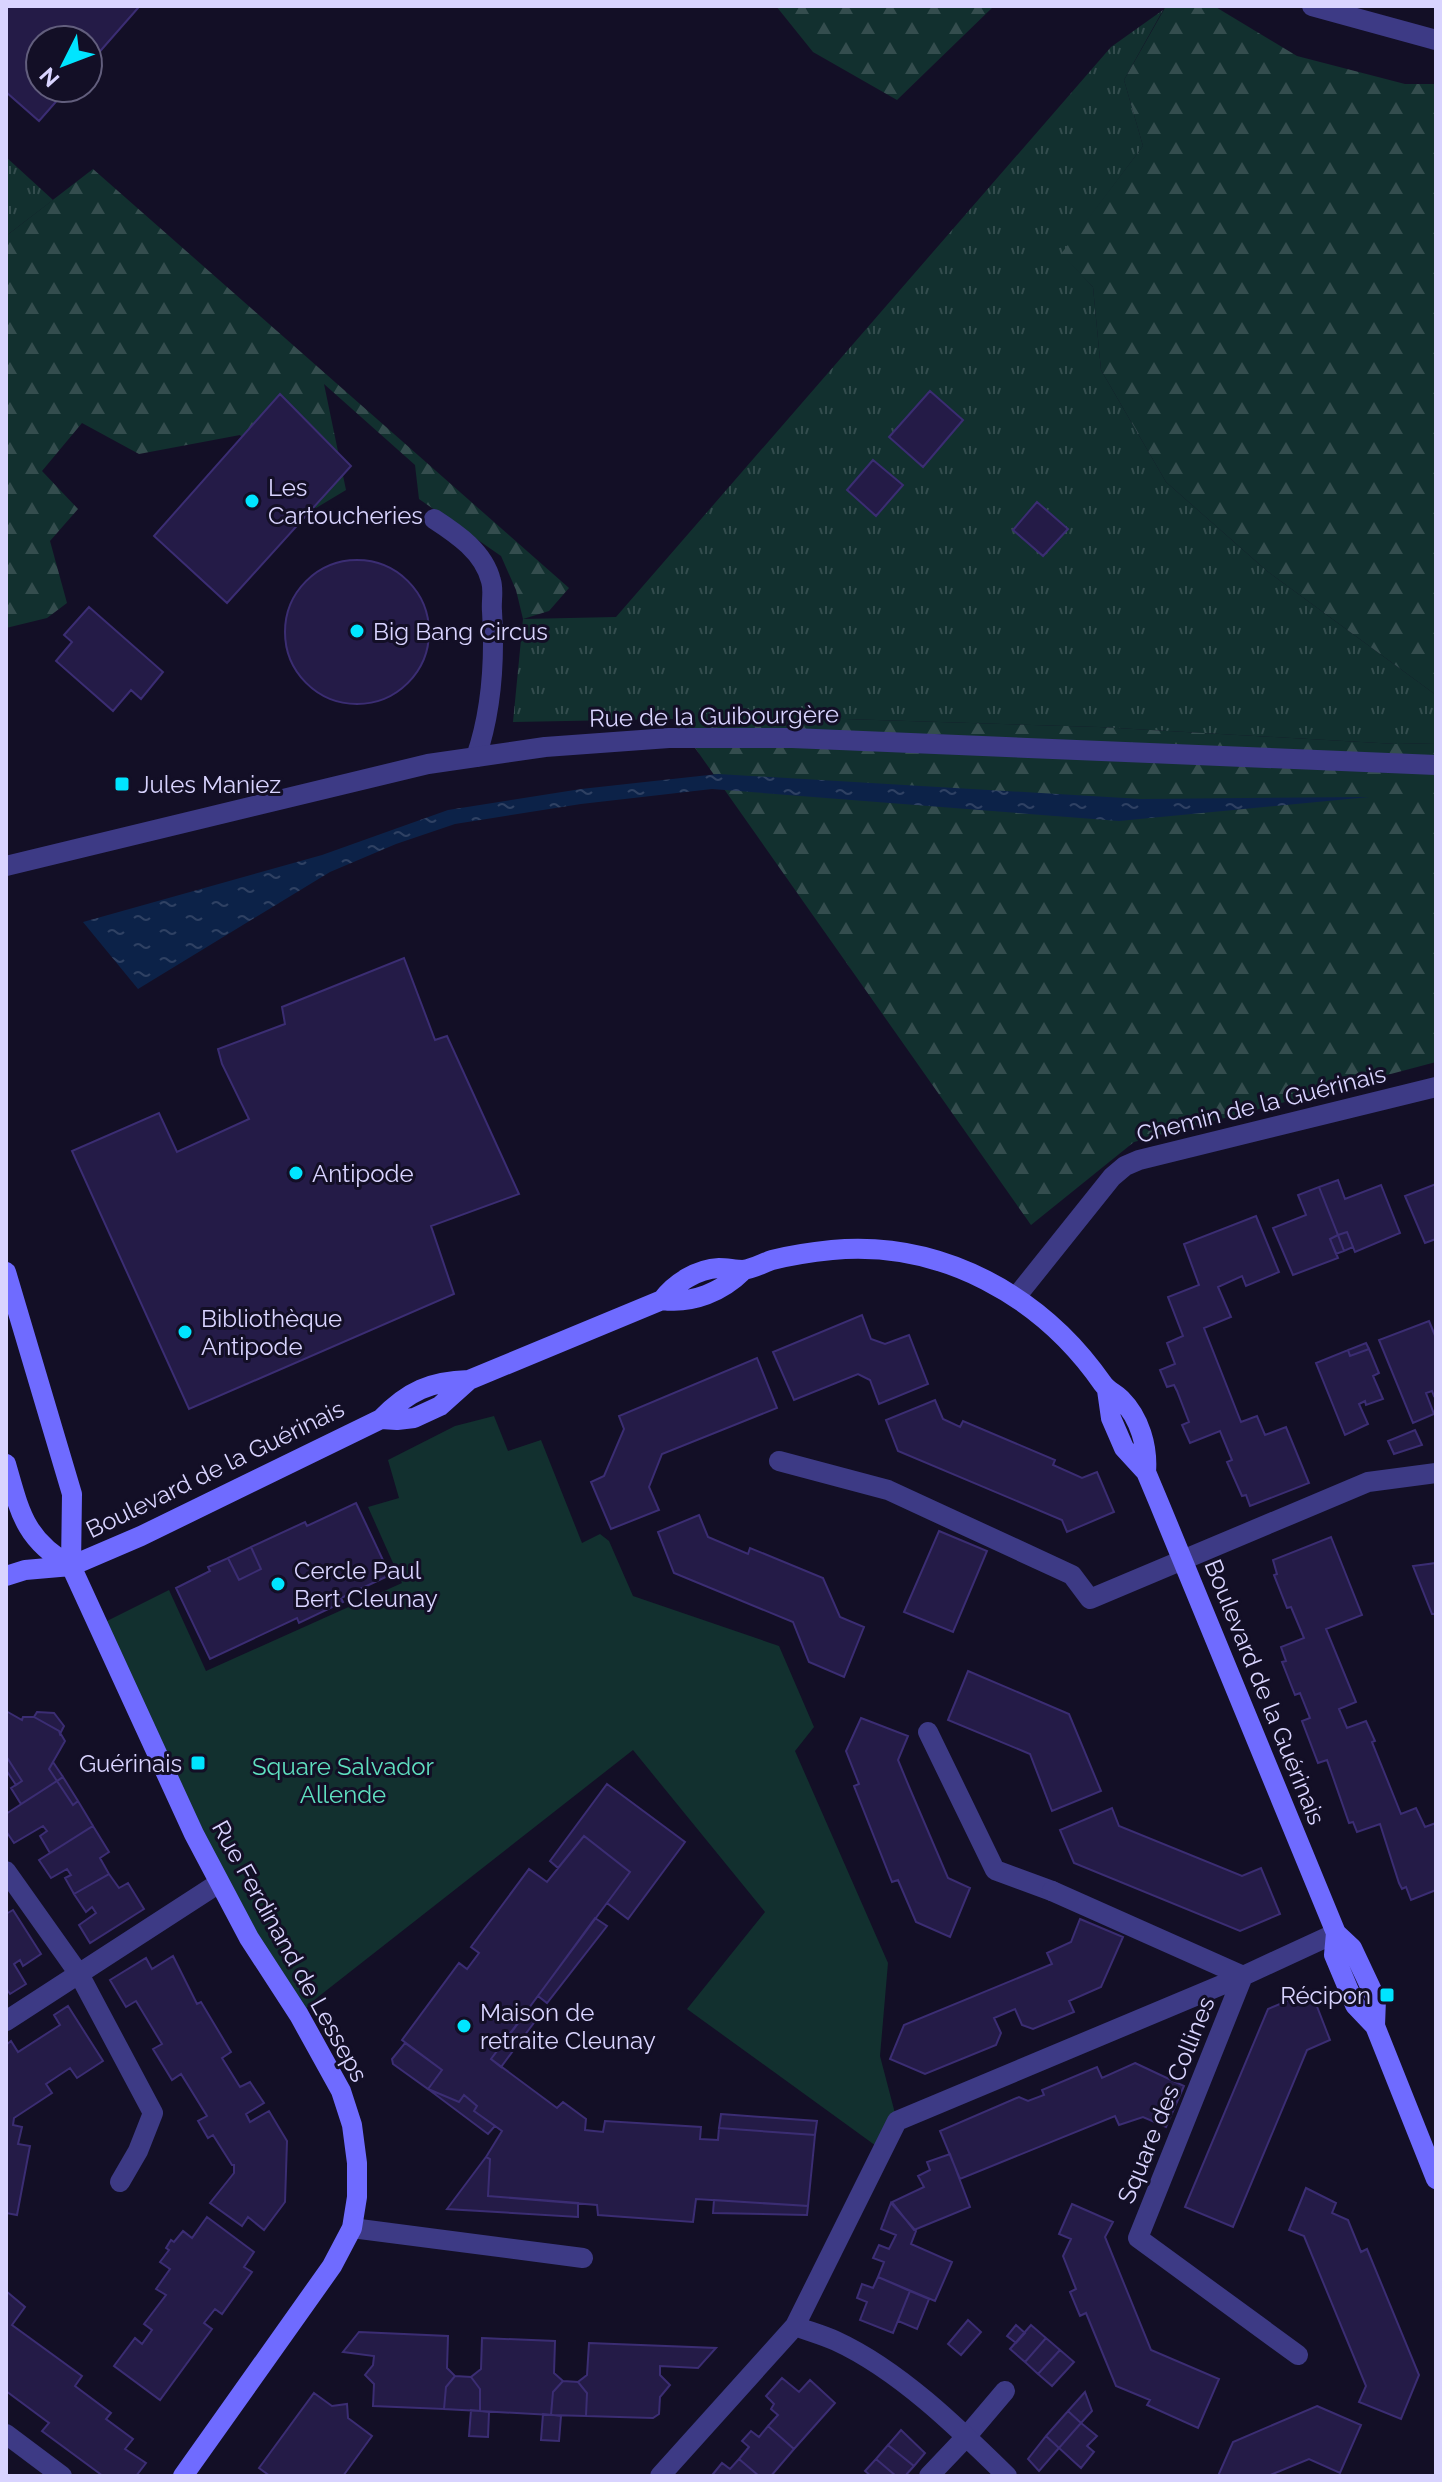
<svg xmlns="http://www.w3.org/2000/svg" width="1442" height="2482" font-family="Raleway,sans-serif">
<defs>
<pattern id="grass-tufts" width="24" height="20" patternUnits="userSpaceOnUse" patternTransform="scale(2)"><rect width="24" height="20" fill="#12302f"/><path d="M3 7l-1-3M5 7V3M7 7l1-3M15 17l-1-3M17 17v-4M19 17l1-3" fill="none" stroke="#344d4e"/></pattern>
<pattern id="forest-firs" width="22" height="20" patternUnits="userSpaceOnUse" patternTransform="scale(2)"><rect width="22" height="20" fill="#12302f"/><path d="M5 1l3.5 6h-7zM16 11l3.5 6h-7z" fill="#344d4e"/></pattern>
<pattern id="water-ripples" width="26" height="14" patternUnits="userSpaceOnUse" patternTransform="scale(2)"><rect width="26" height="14" fill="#0c2248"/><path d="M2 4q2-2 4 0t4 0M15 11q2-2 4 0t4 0" fill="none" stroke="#2f4163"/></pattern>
</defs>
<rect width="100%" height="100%" fill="#130f26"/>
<path fill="url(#grass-tufts)" d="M1163,10L1124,80L1143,146L1062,254L1093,287L1101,370L1166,482L1267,571L1436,695V743L1396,744L1099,727L782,717L513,722L523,619L616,617L1111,47Z
M6,157L53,200L6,236Z"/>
<path fill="url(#forest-firs)" d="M776,6H994L897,100L813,52Z
M1166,6H1214L1297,56L1405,84H1436V695L1267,571L1166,482L1101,370L1093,287L1061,254L1143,146L1124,80Z
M93,169L569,588L549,611L523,619L516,590L501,556L419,499L415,465L324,384L346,490L316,508L296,500L240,435L139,454L82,423L42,471L78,509L50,541L67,603L47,618L6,628V236Z
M782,717L1099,727L1396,744L1436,743V1062L1134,1142L1031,1225L674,718Z"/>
<path fill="#12302f" d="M494,1416L508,1451L541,1440L582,1543L600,1534L609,1541L633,1596L779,1646L814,1727L795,1751L888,1963L880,2056L897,2121L883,2151L687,2009L765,1912L633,1750L318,1997L299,2015L219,1883L99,1625L169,1590L206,1671L402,1583L368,1507L399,1498L388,1460L455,1426Z"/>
<path fill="url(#water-ripples)" d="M718,774L1141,799L1369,797L1119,821L712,789L581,804L455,824L396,844L330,872L138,989L83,922L322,855L448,810L581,789Z"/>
<path fill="#241b47" stroke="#3b2d73" stroke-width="2" d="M6,6H136L138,8L88,65V40H40V88H68L39,121L6,92Z
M930,391L963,420L923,467L889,437Z
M280,394L351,466L227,603L154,536Z
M873,460L903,485L876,516L847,490Z
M1037,502L1068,529L1043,556L1013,530Z
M285 632a72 72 0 1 1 144 0a72 72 0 1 1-144 0Z
M89,607L163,672L141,699L131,690L113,711L56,661L72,642L64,635Z
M404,958L435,1040L447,1036L519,1194L431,1226L454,1294L189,1409L72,1151L159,1113L177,1152L249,1119L222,1064L218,1049L285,1024L282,1007Z
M1338,1180L1345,1199L1381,1185L1400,1233L1355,1252L1347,1232L1338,1235L1319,1187Z
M1436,1184V1239L1425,1243L1405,1196Z
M1319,1187L1338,1235L1330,1239L1338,1258L1293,1275L1273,1228L1306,1215L1298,1195Z
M1256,1216L1279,1272L1246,1286L1242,1276L1218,1287L1231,1317L1204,1328L1241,1422L1257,1416L1265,1435L1286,1427L1309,1483L1250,1506L1246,1495L1242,1496L1227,1462L1232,1460L1220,1431L1190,1443L1182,1425L1189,1422L1177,1391L1174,1385L1167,1387L1160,1370L1175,1364L1167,1343L1183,1336L1168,1297L1199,1285L1184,1244Z
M1347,1232L1353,1247L1344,1251L1338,1235Z
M1338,1235L1344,1251L1336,1254L1330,1239Z
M862,1315L871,1339L885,1344L909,1335L928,1384L879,1404L870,1380L858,1374L794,1400L773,1352Z
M1429,1321L1436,1338V1395L1434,1396L1432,1391L1426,1393L1434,1414L1413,1423L1379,1340Z
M1366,1343L1369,1349L1350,1356L1348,1350Z
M1369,1349L1379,1373L1373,1376L1383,1399L1366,1405L1365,1401L1359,1404L1368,1424L1345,1435L1316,1363L1348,1350L1350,1356Z
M757,1358L777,1408L662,1454L649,1487L659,1510L611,1529L591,1482L604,1476L624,1429L619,1416Z
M935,1400L943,1419L960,1427L963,1421L1055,1460L1053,1465L1082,1478L1097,1472L1114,1512L1067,1532L1062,1520L898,1451L886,1420Z
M1415,1430L1422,1445L1394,1454L1388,1441Z
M356,1503L390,1575L341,1598L343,1602L299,1623L297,1618L210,1659L176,1588L210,1571L208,1567L228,1558L239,1580L261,1569L251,1547L305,1522L307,1526Z
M699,1515L708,1537L748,1554L750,1548L823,1578L840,1617L864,1627L844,1677L809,1662L793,1622L674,1573L658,1532Z
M939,1531L987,1551L953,1632L904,1612Z
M1331,1537L1362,1615L1326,1629L1356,1702L1339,1709L1347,1728L1366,1721L1375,1741L1372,1742L1401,1814L1416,1808L1425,1827L1436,1823V1890L1411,1900L1406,1887L1402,1889L1399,1883L1380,1824L1357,1832L1353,1822L1349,1823L1327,1760L1318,1763L1302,1721L1310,1718L1300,1693L1295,1695L1282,1662L1286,1661L1281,1647L1304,1638L1291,1607L1287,1608L1274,1575L1277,1574L1273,1560Z
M251,1547L261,1569L239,1580L228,1558Z
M1436,1563V1614H1432L1413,1566Z
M968,1671L1069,1714L1101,1791L1052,1811L1030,1754L948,1720Z
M6,1711L22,1720L23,1717H34L59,1731L65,1741L49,1769L57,1781L21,1804L11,1788L22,1781L6,1756Z
M37,1712L54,1713L64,1726L60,1734L59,1731L34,1717Z
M861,1718L908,1736L898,1760L910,1789L948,1878L970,1888L950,1937L916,1922L898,1880L892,1882L854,1786L859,1784L846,1751Z
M6,1756L22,1781L16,1785L6,1770Z
M53,1762L63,1777L57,1781L49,1769Z
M63,1777L78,1801L73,1805L57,1781Z
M57,1781L73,1805L78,1801L93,1826L50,1853L40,1836L47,1831L43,1826L14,1843L6,1831V1814Z
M607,1784L685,1842L628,1919L607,1903L630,1872L584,1836L558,1868L550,1861Z
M1112,1808L1119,1826L1242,1876L1261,1868L1280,1914L1240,1931L1074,1863L1060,1830Z
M93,1826L109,1852L100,1858L109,1874L74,1894L65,1878L71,1875L67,1869L51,1878L39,1860Z
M584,1836L630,1872L491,2059L557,2108L563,2102L586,2119L585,2130L603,2132L605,2121L701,2127L700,2139L718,2140L719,2128L815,2135L808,2206L696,2199L693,2222L598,2215L597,2205L488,2196L490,2159L486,2157L502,2131L474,2111L477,2106L464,2095L459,2102L428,2089L442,2070L402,2040L459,1963L467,1969L479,1953L471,1947L529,1869L547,1882Z
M109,1874L119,1888L128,1883L144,1909L90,1943L79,1925L96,1913L92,1907L86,1912L74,1894Z
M13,1910L41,1954L23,1966L20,1960L14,1964L26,1984L10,1994L6,1988V1914Z
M595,1918L607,1926L547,2003L538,1996Z
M1080,1919L1123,1937L1101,1987L1069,2001L1074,2012L1033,2029L1022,2025L1015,2009L994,2018L1001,2033L996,2045L925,2074L890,2059L904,2025L1052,1964L1047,1953L1071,1942Z
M173,1956L197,2004L201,2002L231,2052L222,2058L240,2087L250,2082L264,2103L246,2114L250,2122L269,2111L287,2141L285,2202L264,2230L248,2217L242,2226L210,2203L234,2173V2165H232L213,2135L208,2138L198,2121L207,2116L181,2074L172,2080L153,2049L162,2044L136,2001L126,2007L110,1980L146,1958L152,1969Z
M1311,1991L1330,2040L1307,2050L1233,2227L1185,2207L1268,2009Z
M68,2006L103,2061L77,2078L70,2068L46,2084L52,2093L14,2118L13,2125L22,2127L18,2144L30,2146L17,2215L6,2213V2045L11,2041L18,2052L60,2025L54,2015Z
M526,2013L536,2020L501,2067L491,2059Z
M405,2043L442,2070L428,2089L393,2064L392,2059Z
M1135,2063L1184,2086L1166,2127L1143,2117L1119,2125L1115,2116L960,2179L940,2131L1019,2097L1028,2101L1044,2095L1042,2090L1097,2067L1102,2078Z
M428,2089L459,2102L464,2095L477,2106L474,2111L495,2126L488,2134Z
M721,2114L817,2121L815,2135L719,2128Z
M950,2154L970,2207L914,2230L892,2202L924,2187L918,2176L930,2170L927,2162Z
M486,2157L490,2159L488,2196L578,2203V2217L447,2209Z
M1306,2188L1336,2203L1332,2213L1348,2220L1361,2252L1367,2249L1419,2375L1401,2419L1359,2402L1366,2386L1304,2236L1289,2230Z
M714,2200L808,2206L807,2215L713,2213Z
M891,2203L916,2231L911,2244L952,2262L935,2301L878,2277L884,2262L873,2258L879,2245L889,2249L896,2235L881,2229Z
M1072,2204L1113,2222L1105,2237L1151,2350L1219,2379L1198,2428L1147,2405L1150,2400L1116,2386L1086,2313L1080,2316L1070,2292L1076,2289L1063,2256L1071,2239L1059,2234Z
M207,2217L254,2252L244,2267L252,2272L222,2314L215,2309L204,2323L212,2329L160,2400L114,2366L135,2338L142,2344L152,2330L144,2324L166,2295L156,2289L170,2269L160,2262L169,2250L166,2248L171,2240L174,2242L183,2231L192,2238Z
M878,2277L910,2291L893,2333L860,2320L867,2302L857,2298L862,2284L873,2288Z
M6,2291L25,2307L12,2325L82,2376L75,2386L111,2413L106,2419L133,2439L125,2449L146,2463L136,2476H103L42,2431L49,2423L6,2391Z
M910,2291L929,2299L917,2329L898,2321Z
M968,2320L981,2332L961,2355L948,2344Z
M1016,2325L1025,2333L1016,2343L1007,2336Z
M1031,2325L1046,2338L1025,2362L1010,2349Z
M359,2332L448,2336L447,2368L455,2376L446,2387L444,2409L373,2406L374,2384L365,2375L373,2365L374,2356L343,2352Z
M482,2338L555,2341L554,2373L563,2381L553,2392L551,2415L480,2411V2389L471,2377L481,2369Z
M1046,2338L1060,2350L1038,2374L1025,2362Z
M589,2343L716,2348L698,2368L660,2366V2375L670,2385L660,2397L659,2414L653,2418L586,2416L587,2393L578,2382L587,2375Z
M1060,2350L1074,2362L1052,2386L1038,2374Z
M455,2376L471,2377L480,2389V2411L444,2409L446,2387Z
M782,2378L799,2392L810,2380L835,2403L794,2449L768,2426L778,2415L771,2409L774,2404L766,2396Z
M563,2381L578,2382L587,2393L586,2416L551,2415L553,2392Z
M1085,2392L1092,2411L1081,2423L1068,2411Z
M314,2393L332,2406L347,2404L348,2418L372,2436L343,2476H270L259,2468Z
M1317,2406L1361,2425L1340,2473L1309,2459L1268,2476H1218L1233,2442Z
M471,2410L489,2412L488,2437L469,2436Z
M1068,2411L1081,2423L1059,2448L1046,2436Z
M543,2414L561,2416L559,2441L541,2440Z
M1081,2423L1097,2436L1087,2446L1094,2452L1081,2468L1059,2448Z
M768,2426L794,2449L771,2476H759L739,2459L749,2447L742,2441L751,2431L759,2437Z
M901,2430L925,2453L914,2466L888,2445Z
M1046,2436L1059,2448L1039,2471L1028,2459Z
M888,2445L914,2466L905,2476H896L876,2459Z
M739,2459L759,2476H715L713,2474L722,2463L730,2469Z
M876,2459L896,2476H871L865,2471Z"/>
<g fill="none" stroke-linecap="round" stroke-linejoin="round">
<path stroke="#3d3a85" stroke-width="20" d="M434,519C457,534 484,552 491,581C494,590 491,602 492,611C495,660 492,710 476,757
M928,1732L995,1870L1052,1891
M352,2228L583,2258
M966,2437L1005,2391"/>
<path stroke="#3d3a85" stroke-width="20" d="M1312,6L1436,40
M6,866L428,764L545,747L669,738H792L1436,765
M1016,1297L1112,1177L1125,1166L1139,1160L1436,1087
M779,1461L888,1490L1072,1575L1090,1599L1368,1482L1436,1473
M6,1871L79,1974L153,2113L138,2151L120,2182
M1052,1891L1243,1976
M1243,1976L1138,2238L1298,2355
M6,2021L219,1883
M795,2326C808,2331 823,2335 836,2341C899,2370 958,2428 1007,2476
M6,2434L62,2476
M660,2476L795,2326L897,2121L1243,1976L1336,1933
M929,2476L966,2437"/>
<path stroke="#6f6bff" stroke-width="20" d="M6,1272L72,1494L71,1566
M662,1300C693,1304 722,1292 744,1270
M1107,1390L1111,1418L1124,1448L1146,1472L1159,1503L1336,1933L1352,1948L1376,1999L1375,2026
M381,1419L397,1420L414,1418L440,1406L469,1380L662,1300C675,1283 697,1269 719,1268C727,1268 735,1270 743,1270C753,1269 763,1263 772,1260C792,1255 812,1252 832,1250C942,1240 1042,1296 1103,1384C1108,1391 1115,1393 1121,1399C1140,1418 1148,1447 1146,1472
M6,1464C20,1513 25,1540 71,1566
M71,1566L194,1834L249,1938L299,2015L341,2091L352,2125L357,2163V2197L352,2228L332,2266L183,2476
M6,1576L25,1570L71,1566L141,1536L381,1419C408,1391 431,1381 469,1380
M1336,1933L1334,1955L1355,2005L1375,2026L1436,2179"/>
</g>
<g fill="#00e5ff" stroke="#130f26" stroke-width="3">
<circle cx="252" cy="501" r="8"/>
<circle cx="357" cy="631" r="8"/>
<rect x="114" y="776" width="16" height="16" rx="4"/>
<circle cx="296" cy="1173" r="8"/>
<circle cx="185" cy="1332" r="8"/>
<circle cx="278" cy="1584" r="8"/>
<rect x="190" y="1755" width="16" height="16" rx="4"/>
<rect x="1379" y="1987" width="16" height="16" rx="4"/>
<circle cx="464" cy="2026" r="8"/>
</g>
<g text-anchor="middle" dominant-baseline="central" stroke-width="6" stroke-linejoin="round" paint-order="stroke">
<g font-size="24" fill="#d9d4ff" stroke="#130f26" text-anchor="start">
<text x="268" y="487">Les<tspan x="268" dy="28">Cartoucheries</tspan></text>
<text x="373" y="631">Big Bang Circus</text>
<text x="138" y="784">Jules Maniez</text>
<text x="312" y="1173">Antipode</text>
<text x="201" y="1318">Bibliothèque<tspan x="201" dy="28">Antipode</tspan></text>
<text x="294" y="1570">Cercle Paul<tspan x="294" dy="28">Bert Cleunay</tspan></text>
<text x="182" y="1763" text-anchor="end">Guérinais</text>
<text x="1371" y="1995" text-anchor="end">Récipon</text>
<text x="480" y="2012">Maison de<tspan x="480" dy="28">retraite Cleunay</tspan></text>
</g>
<g font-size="24" fill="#d9d4ff" stroke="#130f26">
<text transform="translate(714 716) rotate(-1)">Rue de la Guibourgère</text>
<text transform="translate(1261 1104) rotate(-14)">Chemin de la Guérinais</text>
<text transform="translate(215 1469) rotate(-26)">Boulevard de la Guérinais</text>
<text transform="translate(1265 1692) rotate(68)">Boulevard de la Guérinais</text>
<text transform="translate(290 1951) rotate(61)">Rue Ferdinand de Lesseps</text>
<text transform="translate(1166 2100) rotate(-68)">Square des Collines</text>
</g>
<g font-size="24" fill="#5fe0c0" stroke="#130f26">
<text x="343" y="1766">Square Salvador<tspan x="343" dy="28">Allende</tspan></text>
</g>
</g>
<rect width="1442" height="2482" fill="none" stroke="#d9d4ff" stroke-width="16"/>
<g transform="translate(64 64) rotate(228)"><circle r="38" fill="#130f26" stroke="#625e7d" stroke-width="2"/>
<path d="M0-6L14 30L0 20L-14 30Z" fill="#00e5ff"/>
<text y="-12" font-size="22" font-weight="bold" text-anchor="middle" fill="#d9d4ff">N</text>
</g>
</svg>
